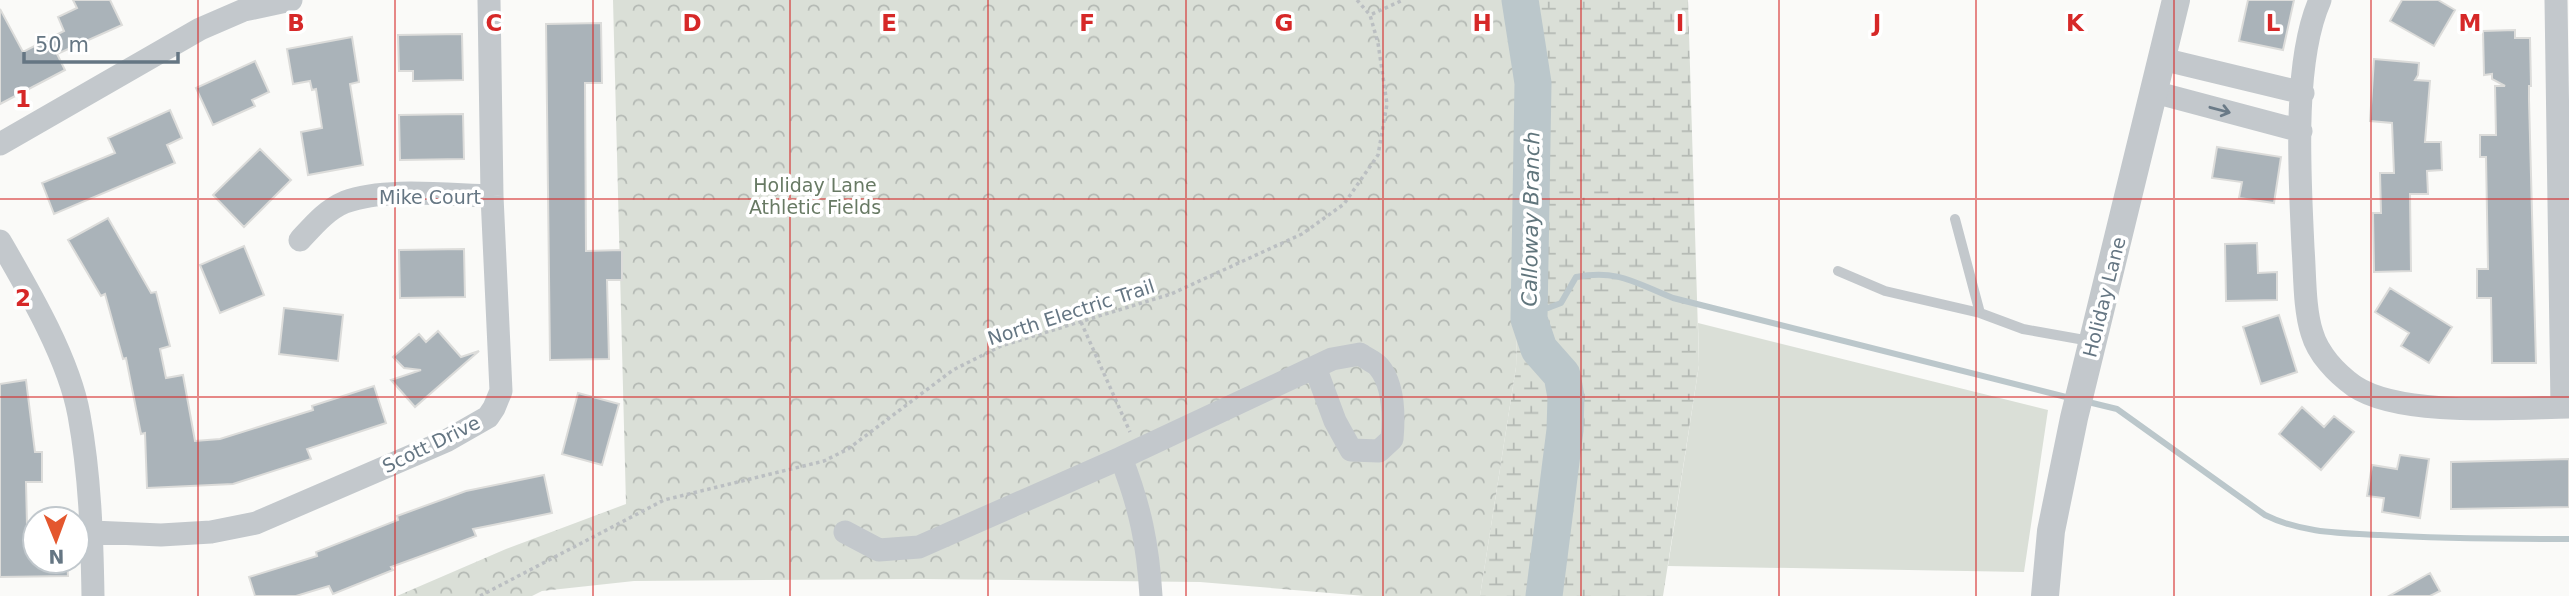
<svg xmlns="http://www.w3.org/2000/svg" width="2569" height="596" font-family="'DejaVu Sans',sans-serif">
<defs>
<pattern id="wetland-marsh" width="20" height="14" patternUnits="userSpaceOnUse" patternTransform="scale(1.75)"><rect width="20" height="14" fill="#dadfd7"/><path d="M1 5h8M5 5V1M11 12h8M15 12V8" fill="none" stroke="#b4b9b4"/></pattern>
<pattern id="park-crowns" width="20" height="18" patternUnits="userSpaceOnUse" patternTransform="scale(1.75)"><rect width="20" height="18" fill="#dadfd7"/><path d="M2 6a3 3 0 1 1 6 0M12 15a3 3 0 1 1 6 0" fill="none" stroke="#b4b9b4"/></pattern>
</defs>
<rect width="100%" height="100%" fill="#fafaf8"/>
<path fill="#dadfd7" d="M1698,323L2048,410L2024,572L1668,566L1699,365Z"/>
<path fill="url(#wetland-marsh)" d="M1508,0H1688L1699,365L1663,596H1480L1516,367L1524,90Z"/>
<path fill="url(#park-crowns)" d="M613,0H1508L1524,90L1516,367L1480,596H1365L1200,582L922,579L634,581L542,591L532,596H397L506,549L626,504Z"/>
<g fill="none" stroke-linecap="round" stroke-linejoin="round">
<path stroke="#bbc7cb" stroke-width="6" d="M1529,299L1534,304L1548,308L1561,303L1576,277C1618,269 1635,283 1673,298L2070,398
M2084,401L2117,409L2265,515C2301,533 2341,533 2380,535C2444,539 2506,539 2569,539"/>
<path stroke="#bbc7cb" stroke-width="37" d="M1520,0L1533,83L1529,319L1539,349L1562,375L1566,397L1565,430L1544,596"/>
</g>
<path fill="#aab3b9" stroke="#dcdcda" stroke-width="2" d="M73,0H110L122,25L57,54L65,70L0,104V9L23,52L64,31L58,17L77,8Z
M2248,0H2294L2283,50L2239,41Z
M2402,0H2438L2455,10L2434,46L2390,21Z
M601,23L602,83H585L586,251L622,250V280H607L609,359L550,360L546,24Z
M2515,30V38H2530L2531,86H2529V100L2536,363H2492L2491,298H2477V269H2488L2486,157H2480V135H2496L2495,86H2505L2492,79V74L2484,75L2483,31Z
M462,34L463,80L413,81V71H399L398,35Z
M352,37L359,82L350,84L363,165L308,175L301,132L322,128L316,89L312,90L310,81L293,84L287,49Z
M2374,59L2419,63L2418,75L2415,80L2430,81L2425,142H2441L2442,170L2427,171L2428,194H2410L2411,271L2374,272L2373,213H2381L2380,173H2394L2392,123L2370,121Z
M255,61L269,92L252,100L255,106L213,125L196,88Z
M170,110L182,138L167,145L175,163L54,214L42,183L115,153L108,138Z
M463,114L464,159L400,160L399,115Z
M2217,147L2281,157L2274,203L2239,198L2242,182L2212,178Z
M260,149L291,180L244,227L213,195Z
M108,218L151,293L156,292L170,346L160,349L166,378L183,375L195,441L220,439L313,410L312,406L374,386L386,423L307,449L311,459L233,484L147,488L145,433L141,434L126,358L123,359L105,294L101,296L68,240Z
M2257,243L2258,273L2277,272V300L2226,301L2225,244Z
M244,246L264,295L220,313L200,265Z
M464,249L465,297L400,298L399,250Z
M2390,288L2452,327L2429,363L2401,346L2409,333L2375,312Z
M284,308L343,315L338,361L279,354Z
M2279,315L2297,372L2261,384L2243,327Z
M438,331L461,357L479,351L415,407L391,380L421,370L404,368L393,357L419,334L426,342Z
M26,380L35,452H42V482H26L27,525H35V561H67L68,576L0,577V384Z
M578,393L619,404L602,465L562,454Z
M2302,407L2324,427L2334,416L2354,432L2321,470L2279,434Z
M2400,455L2429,459L2420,518L2382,512L2384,498L2367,496L2372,465L2397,469Z
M2569,459V507L2451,509V462Z
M544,475L552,513L473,529L476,536L391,567L393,570L333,594L329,586L296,596H255L249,577L317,556L316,552L398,520L397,516L466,491Z
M2430,573L2440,591L2430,596H2389Z"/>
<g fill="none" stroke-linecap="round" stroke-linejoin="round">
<path stroke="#bbbfc2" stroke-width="3.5" stroke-dasharray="3.5 3.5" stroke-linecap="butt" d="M1357,0L1370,15
M1081,322L1130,432
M480,596L664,500L824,461L848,449L953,370L1001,346L1171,294L1302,234L1344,204L1378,155L1387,104L1378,43L1370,15L1403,0"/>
<path stroke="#c3c8cc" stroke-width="10" d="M1955,219L1980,313L2023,329L2090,341
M1838,271L1885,291L1980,313"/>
<path stroke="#c3c8cc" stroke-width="23" d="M2320,0C2292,63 2300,179 2303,248C2305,273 2304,309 2312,333C2318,354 2336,373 2354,386C2400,417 2513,408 2569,407
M2556,0L2562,407
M2162,59L2303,93
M2154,92L2301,131
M0,144L200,29L244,10L291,0
M300,240C313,226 326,210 345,202C385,187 449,195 492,196
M0,241C29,291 69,359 79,415C90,475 92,536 93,596
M1121,458C1140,506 1148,545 1151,596
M92,532L161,535L211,532L256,523L446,441L488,417L494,408L501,391L492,196L489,0
M845,532L879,550L919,547L1121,458L1138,450L1315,367L1332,359L1360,354C1365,358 1375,362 1379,367C1394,385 1394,417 1392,439L1379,451L1351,450L1335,421L1315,367"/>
<path stroke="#c3c8cc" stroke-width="28" d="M2045,596L2051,531L2074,418L2176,0"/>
</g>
<defs><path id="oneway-shaft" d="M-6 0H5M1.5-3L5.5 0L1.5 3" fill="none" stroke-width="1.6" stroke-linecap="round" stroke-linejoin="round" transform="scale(1.75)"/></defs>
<use stroke="#6a7a87" href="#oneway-shaft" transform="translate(2220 110) rotate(15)"/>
<path fill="none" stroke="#d62828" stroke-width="2" stroke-opacity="0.55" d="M198,0V596M395,0V596M593,0V596M790,0V596M988,0V596M1186,0V596M1383,0V596M1581,0V596M1779,0V596M1976,0V596M2174,0V596M2371,0V596M0,199H2569M0,397H2569"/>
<g text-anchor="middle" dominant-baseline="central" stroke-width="7" stroke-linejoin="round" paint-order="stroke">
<g font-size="19" fill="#687a64" stroke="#fff">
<text x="815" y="185">Holiday Lane<tspan x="815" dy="22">Athletic Fields</tspan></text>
</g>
<g font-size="19" fill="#657683" stroke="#fff">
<text x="430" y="197">Mike Court</text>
<text transform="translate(2104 297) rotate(-76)">Holiday Lane</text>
<text transform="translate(1071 312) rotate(-18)">North Electric Trail</text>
<text transform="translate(431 444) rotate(-26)">Scott Drive</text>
</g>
<g font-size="21" font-style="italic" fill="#60757c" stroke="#fff">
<text transform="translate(1531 219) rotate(-89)">Calloway Branch</text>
</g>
</g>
<g font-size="23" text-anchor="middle" font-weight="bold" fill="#d62828" stroke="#fff" stroke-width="7" stroke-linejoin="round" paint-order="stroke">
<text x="296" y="31">B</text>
<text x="494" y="31">C</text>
<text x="692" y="31">D</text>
<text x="889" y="31">E</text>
<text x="1087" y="31">F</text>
<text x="1284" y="31">G</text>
<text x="1482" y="31">H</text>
<text x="1680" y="31">I</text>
<text x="1877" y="31">J</text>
<text x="2075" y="31">K</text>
<text x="2273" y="31">L</text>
<text x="2470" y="31">M</text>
<text x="23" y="107">1</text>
<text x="23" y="306">2</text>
</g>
<g transform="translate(56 540) rotate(179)"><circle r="33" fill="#ffffff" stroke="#c1c8cd" stroke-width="2"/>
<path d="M0-5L12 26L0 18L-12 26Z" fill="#e4572e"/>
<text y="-10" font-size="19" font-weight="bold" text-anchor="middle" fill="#657683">N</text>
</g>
<path d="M24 52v10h154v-10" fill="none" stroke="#657683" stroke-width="3.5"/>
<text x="35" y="52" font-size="21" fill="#657683" stroke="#ffffff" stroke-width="5" paint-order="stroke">50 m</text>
</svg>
